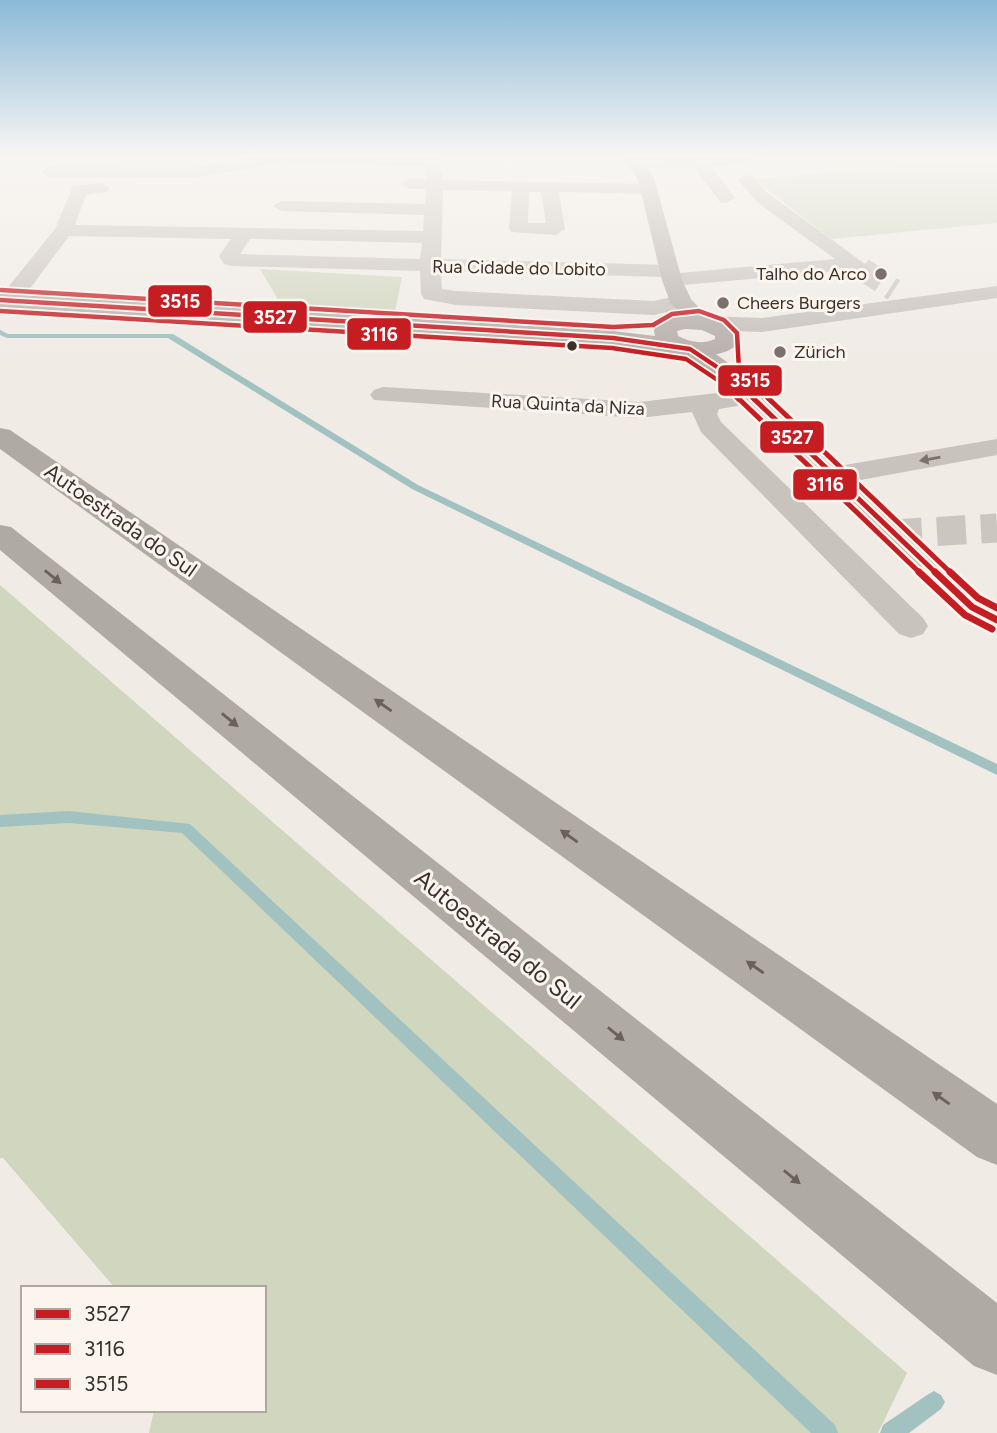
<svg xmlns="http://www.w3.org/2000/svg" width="997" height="1433" font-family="Figtree,sans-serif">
<rect width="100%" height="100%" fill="#f0ebe5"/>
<path fill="#d1d6bf" d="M985,160L997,167V223L831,239L754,179Z
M260,269L402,277L395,311L273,305L277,298Z
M0,585L907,1373L878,1433H149L154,1410H264V1288H115L3,1158H0Z"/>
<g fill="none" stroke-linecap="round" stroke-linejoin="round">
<path fill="#a1c2c1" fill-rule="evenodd" d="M0,330L8,334H173L418,485L997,764V775L412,489L168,338H7L0,335Z
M69,811L190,824L835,1425L838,1433H811L182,833L69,823L0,827V815Z
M934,1391L941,1395L945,1402L941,1409L909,1433H880L883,1425L927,1395Z"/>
<path stroke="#ccc6c0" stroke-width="23" stroke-dasharray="23 11" stroke-linecap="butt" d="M862,269L894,290"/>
<path stroke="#ccc6c0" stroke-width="29" stroke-dasharray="29 15" stroke-linecap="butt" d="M893,534L997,528"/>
<path fill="#c9c3be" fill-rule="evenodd" d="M268,155H438L443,180L650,184L659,189L650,194L559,192L565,229L556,235L511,232L509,228L512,191L443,190L441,259L670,265L677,267L679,273L835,259L757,202L738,180L746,175L752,176L769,194L872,269L869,273L862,275L849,270L672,286L665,284L662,280L664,277L441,271L442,289L456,291L654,301L681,295L689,297L692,302L689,307L654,315L456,305L424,299L421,294L420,271L231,266L224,264L219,256L231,239L69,236L17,306L9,308L0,304L1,296L55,229L73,186L101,183L110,188L107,192L86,195L75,225L423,231L424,215L282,211L273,206L282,201L425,204L426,189H410L401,184L410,179H426L424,166L277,163L192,178L49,177L41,172L49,167L192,168ZM529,192H541L546,223H528ZM250,239L422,243L420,259L240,254Z
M752,155L749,164L711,166L735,198L726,203L720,202L694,167L635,168L627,163L635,158Z
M997,286V298L762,332L707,330L699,328L696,323L699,318L707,316L762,318Z
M383,387L639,402L752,389L761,392L765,397L761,402L719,409L717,414L721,422L923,618L928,626L923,634L911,638L899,634L701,432L692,412L639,418L374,400L370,395L374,390Z
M997,439V455L833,485L823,482L819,476L823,470L833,467Z"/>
<path fill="#bab3ae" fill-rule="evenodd" d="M619,155H635L654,178L682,280L691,299L712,322L709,327H693L670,302L662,280L638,179Z
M690,342C734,353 820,449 856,484C898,523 942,561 984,599L997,606V632L960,615L837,497L720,380L682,354L678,349L682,344Z"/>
<path fill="#b8b1ad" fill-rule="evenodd" d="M0,293L613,331L655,336L654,330C671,304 712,316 734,328L739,342C720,369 642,349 613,345L0,307ZM685,329L702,330L715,336V339C702,345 690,342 678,336L677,331Z"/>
<path fill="#afaaa4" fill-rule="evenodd" d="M0,428L10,430L997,1104V1165L977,1157L0,449Z
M0,525L11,527L997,1303V1375L974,1366L0,550Z"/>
<g stroke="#fbf5ee" stroke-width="8">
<path id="bus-1-far2" d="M0,300L613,338L690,349L729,375L755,400"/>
</g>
<g stroke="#fbf5ee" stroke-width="10">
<path id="bus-1-far1" d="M753,398L937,574"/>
</g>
<g stroke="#fbf5ee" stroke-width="12">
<path id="bus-1" d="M935,572L972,607L997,620"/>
</g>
<g stroke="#fbf5ee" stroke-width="8">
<path id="bus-2-far2" d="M0,311L612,348L686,359L722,383L739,400"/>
</g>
<g stroke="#fbf5ee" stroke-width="10">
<path id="bus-2-far1" d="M738,398L921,574"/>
</g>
<g stroke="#fbf5ee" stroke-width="12">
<path id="bus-2" d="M919,572L965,615L992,629"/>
</g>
<g stroke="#fbf5ee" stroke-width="8">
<path id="bus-3-far2" d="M1,290L613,327L653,325L672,314L699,311L724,320L737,333L739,370L770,400"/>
</g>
<g stroke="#fbf5ee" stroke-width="10">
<path id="bus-3-far1" d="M768,398L952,574"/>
</g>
<g stroke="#fbf5ee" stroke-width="12">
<path id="bus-3" d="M950,572L978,598L997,608"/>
</g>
<use href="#bus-1-far2" stroke="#c61d23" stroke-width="4.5"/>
<use href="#bus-1-far1" stroke="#c61d23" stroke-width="5"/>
<use href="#bus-1" stroke="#c61d23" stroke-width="7"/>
<use href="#bus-2-far2" stroke="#c61d23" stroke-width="4.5"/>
<use href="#bus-2-far1" stroke="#c61d23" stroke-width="5"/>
<use href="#bus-2" stroke="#c61d23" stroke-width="7"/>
<use href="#bus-3-far2" stroke="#c61d23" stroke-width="4.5"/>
<use href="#bus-3-far1" stroke="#c61d23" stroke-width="5"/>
<use href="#bus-3" stroke="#c61d23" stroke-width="7"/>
</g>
<defs><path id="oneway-solid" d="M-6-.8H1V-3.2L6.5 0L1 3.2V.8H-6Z" transform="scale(1.75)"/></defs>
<use fill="#7b726d" href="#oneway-solid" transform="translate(930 459) rotate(170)"/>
<g fill="#69615b">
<use href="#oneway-solid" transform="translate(53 577) rotate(39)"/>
<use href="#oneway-solid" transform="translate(383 705) rotate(-145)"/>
<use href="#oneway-solid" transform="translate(230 720) rotate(39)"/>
<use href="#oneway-solid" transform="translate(569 836) rotate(-145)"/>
<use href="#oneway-solid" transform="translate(755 967) rotate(-145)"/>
<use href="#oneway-solid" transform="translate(616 1034) rotate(39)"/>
<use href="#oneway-solid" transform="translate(941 1098) rotate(-145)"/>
<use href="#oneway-solid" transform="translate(792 1177) rotate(39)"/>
</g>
<linearGradient id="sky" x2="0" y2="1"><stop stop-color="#8bbad8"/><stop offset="0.44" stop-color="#f8f6f3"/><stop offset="1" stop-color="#f8f6f3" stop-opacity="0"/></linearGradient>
<rect width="997" height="355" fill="url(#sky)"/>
<g fill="#7a716c" stroke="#fbf5ee" stroke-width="2.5">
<circle cx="881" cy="274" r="7"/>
<circle cx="723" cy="303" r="7"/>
<circle cx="780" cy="352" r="7"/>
</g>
<circle fill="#3b302b" stroke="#fbf5ee" stroke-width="2.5" cx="572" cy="346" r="6"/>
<g text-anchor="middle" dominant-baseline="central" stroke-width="6" stroke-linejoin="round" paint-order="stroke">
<g font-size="18" fill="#3b302b" stroke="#fbf5ee">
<text transform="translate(519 268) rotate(1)">Rua Cidade do Lobito</text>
<text transform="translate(568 405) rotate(3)">Rua Quinta da Niza</text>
</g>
<g font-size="18" fill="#3b302b" stroke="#fbf5ee" text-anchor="start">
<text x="867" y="274" text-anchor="end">Talho do Arco</text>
<text x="737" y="303">Cheers Burgers</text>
<text x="794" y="352">Zürich</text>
</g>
<g font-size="21" fill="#3b302b" stroke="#fbf5ee">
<text transform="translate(121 520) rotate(35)">Autoestrada do Sul</text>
</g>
<g font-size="24" fill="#3b302b" stroke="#fbf5ee">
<text transform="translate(498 939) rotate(39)">Autoestrada do Sul</text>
</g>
</g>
<g stroke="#fbf5ee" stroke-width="2.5">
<rect x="147" y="284" width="66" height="34" rx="7" fill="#c61d23"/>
<rect x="242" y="300" width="66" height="34" rx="7" fill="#c61d23"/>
<rect x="346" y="317" width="66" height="34" rx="7" fill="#c61d23"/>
<rect x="717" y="364" width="66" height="33" rx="7" fill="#c61d23"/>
<rect x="759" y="420" width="66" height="34" rx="7" fill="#c61d23"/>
<rect x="792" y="468" width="66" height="33" rx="7" fill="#c61d23"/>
</g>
<g font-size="19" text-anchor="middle" font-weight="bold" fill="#fff">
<text x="180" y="308">3515</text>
<text x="275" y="324">3527</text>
<text x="379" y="341">3116</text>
<text x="750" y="387">3515</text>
<text x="792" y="444">3527</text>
<text x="825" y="491">3116</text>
</g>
<rect x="21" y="1286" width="245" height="126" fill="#fbf5ee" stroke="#aea6a0" stroke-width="2"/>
<rect x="35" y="1309" width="35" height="10" fill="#c61d23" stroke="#aea6a0" stroke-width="2"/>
<text x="84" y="1321" font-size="21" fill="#3b302b">3527</text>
<rect x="35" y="1344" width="35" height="10" fill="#c61d23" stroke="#aea6a0" stroke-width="2"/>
<text x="84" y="1356" font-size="21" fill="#3b302b">3116</text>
<rect x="35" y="1379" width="35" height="10" fill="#c61d23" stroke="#aea6a0" stroke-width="2"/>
<text x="84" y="1391" font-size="21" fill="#3b302b">3515</text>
</svg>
